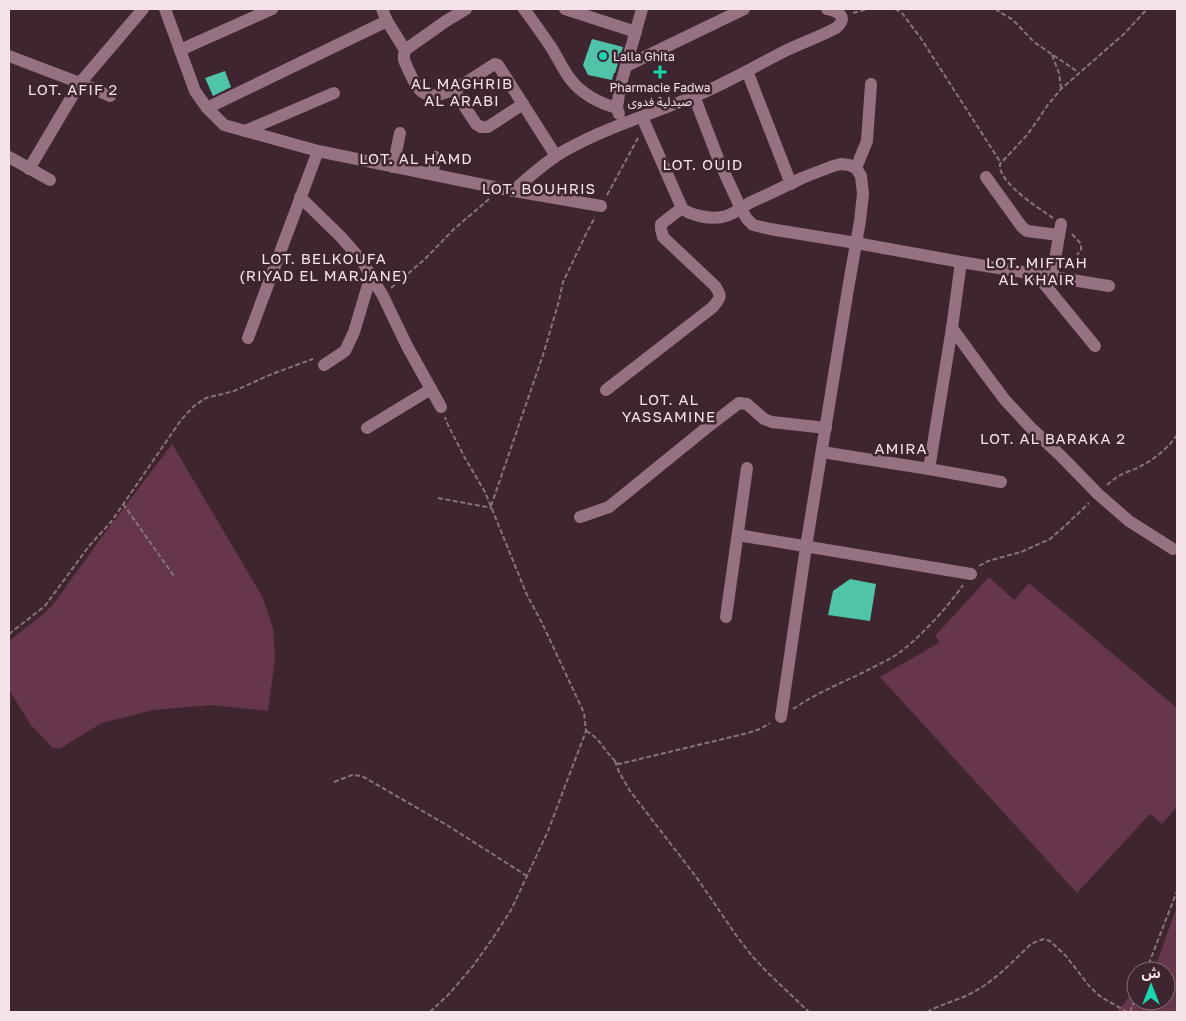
<svg xmlns="http://www.w3.org/2000/svg" width="1186" height="1021" font-family="'Golos Text','Noto Sans Arabic',sans-serif">
<rect width="100%" height="100%" fill="#3e2530"/>
<g fill="#65364c">
<polygon points="172,444 262,596 273,628 275,659 268,711 212,705 153,710 102,723 61,748 53,748 31,725 9,690 9,641 46,612 55,602 101,538"/>
<polygon points="989,577 1014,600 1029,583 1177,708 1177,807 1162,824 1150,814 1077,893 880,677 940,642 935,636"/>
<polygon points="1177,906 1177,1012 1117,1012 1136,989 1136,1001 1166,1001 1166,971 1150,971 1157,962"/>
</g>
<g fill="#50c4a8">
<polygon points="592,39 623,47 615,73 614,73 612,80 588,75 583,65"/>
<polygon points="225,71 231,87 213,96 205,78"/>
<polygon points="850,579 876,584 870,621 828,615 833,591"/>
</g>
<g fill="none" stroke-linecap="round" stroke-linejoin="round">
<g stroke="#89737c" stroke-width="2" stroke-dasharray="5 2.5" stroke-linecap="butt">
<polyline points="895,9 902,13 920,37 1001,163"/>
<polyline points="995,9 1013,20 1034,42 1078,72"/>
<polyline points="853,13 868,9"/>
<polyline points="1052,55 1059,73 1061,88"/>
<polyline points="607,195 638,138"/>
<path d="M1053,218C1039,208 998,183 1000,164L1027,135L1037,121L1047,106L1061,89L1125,33L1147,9"/>
<polyline points="1072,234 1081,244 1081,250 1077,255"/>
<polyline points="391,288 424,260 454,229 489,199"/>
<path d="M1107,485C1113,480 1119,475 1127,472C1131,470 1137,469 1141,466C1155,459 1168,448 1177,435"/>
<polyline points="438,498 492,508"/>
<polyline points="123,504 174,576"/>
<polyline points="491,506 543,355 559,301 563,282 586,234 595,217"/>
<polyline points="979,566 988,561 1021,552 1050,539 1066,525 1089,503"/>
<polyline points="9,634 45,606 89,546 111,522 181,420 194,406 206,398 234,391 272,374 313,359"/>
<path d="M793,709C815,694 839,684 862,673C873,667 885,662 896,655C919,639 947,608 963,585"/>
<path d="M586,731C601,738 606,755 619,764L748,733L760,729L770,723"/>
<polyline points="615,761 619,772 630,791 697,878 738,938 753,957 768,973 809,1012"/>
<polyline points="334,782 352,775 362,776 450,827 527,876"/>
<polyline points="1146,971 1177,891"/>
<polyline points="430,1012 449,994 473,966 493,938 511,910 527,876 548,831 586,731 584,713 579,702 542,623 527,595 485,492 465,458 448,425 445,417"/>
<path d="M927,1012C941,1004 956,1001 970,994C994,982 1012,962 1031,944L1038,941L1044,939L1050,941L1066,956L1090,987L1101,997L1127,1012"/>
<polyline points="1130,1012 1136,997"/>
</g>
<g stroke="#957181" stroke-width="12">
<polyline points="165,9 195,91 207,108 224,125 318,151 503,189 601,206"/>
<polyline points="382,9 387,21 405,50"/>
<path d="M466,9L446,21L405,50L404,55V60C408,69 414,85 421,91C439,107 478,73 495,64L498,65L556,156"/>
<path d="M524,9C533,21 542,34 551,47C558,58 563,70 571,80C583,95 599,103 617,108"/>
<polyline points="565,9 636,32"/>
<polyline points="180,50 272,9"/>
<polyline points="9,56 80,83 110,96"/>
<polyline points="626,66 744,9"/>
<polyline points="747,71 791,184"/>
<polyline points="454,90 476,124 481,127 488,127 523,104"/>
<polyline points="694,96 719,161 741,209 749,203 771,193 802,178 833,166 841,164 849,165 856,168 861,176 863,194 860,221 848,289 806,547 781,717"/>
<polyline points="207,108 387,21"/>
<polyline points="619,114 617,108 620,87 642,9"/>
<path d="M642,117L682,208C690,216 711,219 722,217C729,216 735,212 741,209L747,219L753,225L770,229L856,243L961,262L952,328L929,469L822,452"/>
<polyline points="245,131 334,93"/>
<polyline points="9,157 50,180"/>
<polyline points="393,167 400,133"/>
<polyline points="856,168 867,141 871,84"/>
<polyline points="29,169 80,83 143,9"/>
<polyline points="432,174 436,157"/>
<polyline points="986,177 1022,227 1027,231 1059,235"/>
<path d="M513,191C529,177 545,162 564,151C605,128 650,114 693,97C723,85 752,68 781,53C799,44 819,37 836,28C849,17 838,11 827,9"/>
<polyline points="300,197 341,237 362,261 383,296 407,346 441,407"/>
<polyline points="961,262 1109,286"/>
<polyline points="1036,274 1095,346"/>
<polyline points="1052,277 1061,224"/>
<polyline points="952,328 987,376 1005,400 1031,428 1060,455 1098,494 1129,521 1173,549"/>
<polyline points="248,338 318,151"/>
<polyline points="324,365 345,351 354,332 371,275"/>
<path d="M606,390L713,307C721,297 722,297 715,286L663,237L661,229V224L682,208"/>
<polyline points="367,428 431,389"/>
<polyline points="929,469 1001,482"/>
<polyline points="580,517 609,507 705,429 739,403 747,404 764,419 772,422 826,428"/>
<polyline points="738,535 971,574"/>
<polyline points="726,617 747,468"/>
</g>
</g>
<g fill="#1bd5b1" stroke="#3e2530" stroke-width="2">
<circle cx="603" cy="56" r="5"/>
<path d="M657.5 64.5h5v5h5v5h-5v5h-5v-5h-5v-5h5z"/>
</g>
<g text-anchor="middle" dominant-baseline="central" stroke-width="5" stroke-linejoin="round" paint-order="stroke">
<g font-size="12" fill="#f4e3ea" stroke="#3e2530" text-anchor="start">
<text x="613" y="56">Lalla Ghita</text>
<text x="660" y="87" text-anchor="middle">Pharmacie Fadwa<tspan x="660" dy="14">صيدلية فدوى</tspan></text>
</g>
<g font-size="15" letter-spacing="1" fill="#f4e3ea" stroke="#3e2530">
<text x="462" y="83">AL MAGHRIB<tspan x="462" dy="17">AL ARABI</tspan></text>
<text x="73" y="89">LOT. AFIF 2</text>
<text x="416" y="158">LOT. AL HAMD</text>
<text x="703" y="164">LOT. OUID</text>
<text x="539" y="188">LOT. BOUHRIS</text>
<text x="324" y="258">LOT. BELKOUFA<tspan x="324" dy="17">(RIYAD EL MARJANE)</tspan></text>
<text x="1037" y="262">LOT. MIFTAH<tspan x="1037" dy="17">AL KHAIR</tspan></text>
<text x="669" y="399">LOT. AL<tspan x="669" dy="17">YASSAMINE</tspan></text>
<text x="1053" y="438">LOT. AL BARAKA 2</text>
<text x="901" y="448">AMIRA</text>
</g>
</g>
<rect width="1186" height="1021" fill="none" stroke="#f4e3ea" stroke-width="20"/>
<g transform="translate(1151 986)"><circle r="24" fill="#3e2530" stroke="#87717a"/>
<path d="M0-4L9 19L0 12L-9 19Z" fill="#1bd5b1"/>
<text y="-8" font-size="14" font-weight="bold" text-anchor="middle" fill="#f4e3ea">ش</text>
</g>
</svg>
